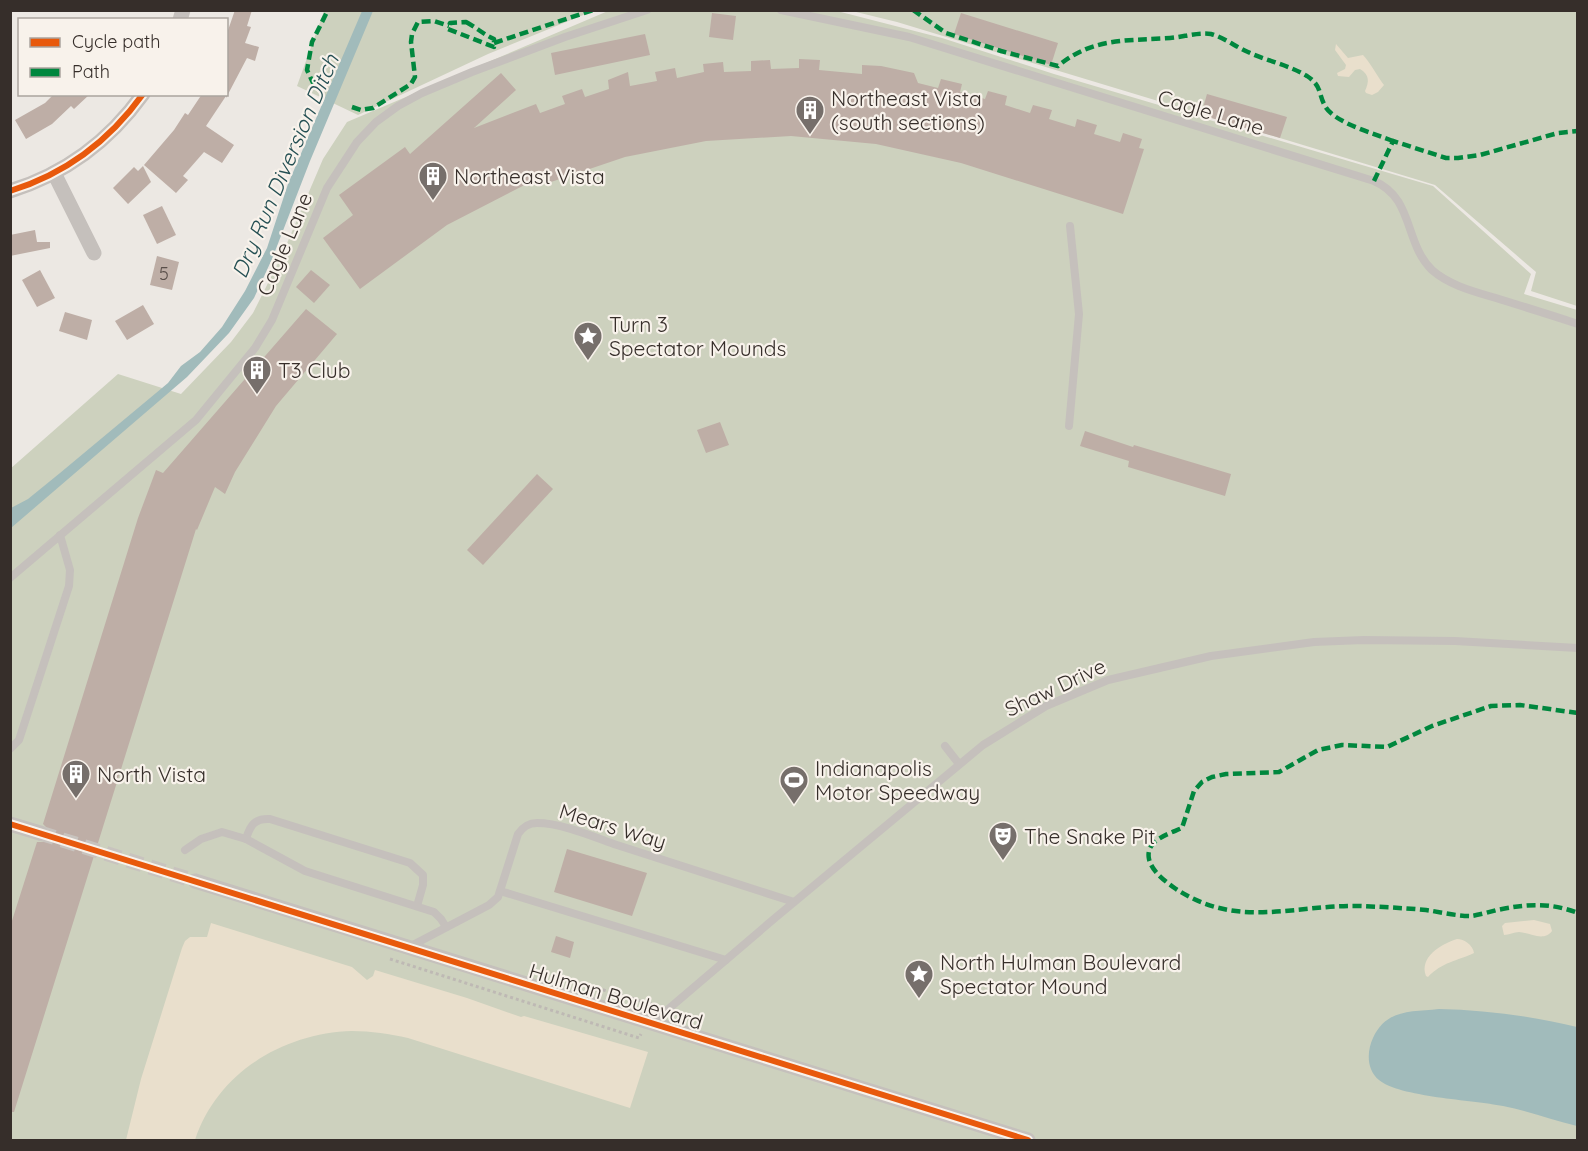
<svg xmlns="http://www.w3.org/2000/svg" width="1588" height="1151" font-family="Quicksand,sans-serif">
<rect width="100%" height="100%" fill="#ece8e3"/>
<g fill="#cdd1be">
<polygon points="324,11 593,11 488,54 358,115 297,86"/>
<polygon points="608,11 837,11 942,38 1054,74 1433,186 1531,274 1524,294 1577,310 1577,1140 11,1140 10,469 118,374 181,394 231,342 253,313 282,255 323,159 347,122"/>
<polygon points="852,11 1577,11 1577,306 1531,291 1536,272 1435,185 897,22"/>
</g>
<g fill="#e9dfcc">
<path d="M1336,44L1348,58L1363,55C1370,62 1377,76 1384,85L1378,92L1372,95L1366,93L1365,91C1369,82 1370,75 1360,69L1355,70L1349,77L1338,76L1337,73L1345,69L1346,65L1335,50Z"/>
<path d="M1534,920L1550,924L1552,931C1544,942 1530,933 1519,932C1514,932 1509,935 1504,935L1502,926L1505,923Z"/>
<path d="M211,923L352,967L367,980L373,976L375,970L467,998L521,1017L524,1016L648,1052L630,1108L408,1038C390,1034 371,1031 352,1031C283,1033 217,1073 195,1140H126L141,1079L182,948L185,941L190,937H207Z"/>
<path d="M1457,939C1464,939 1473,945 1474,953C1457,961 1442,962 1428,977L1426,976C1419,957 1441,944 1457,939Z"/>
</g>
<g fill="#a1bbbb">
<polygon points="362,11 373,11 310,161 272,259 254,298 229,333 187,377 11,528 11,508 28,499 60,473 168,383 181,366 200,352 222,327 245,291 267,248 288,184"/>
<path d="M1439,1009C1485,1010 1532,1016 1577,1027V1126C1552,1120 1528,1111 1503,1106C1473,1100 1399,1097 1379,1080C1366,1069 1367,1051 1373,1038C1386,1009 1411,1012 1439,1009Z"/>
</g>
<g fill="#beaea6">
<polygon points="235,10 252,10 247,26 251,27 245,43 259,47 255,61 247,58 226,98 226,96 206,126 234,145 222,163 204,152 183,176 188,180 176,193 144,165 174,130 185,113 188,115 202,94 226,94 226,36"/>
<polygon points="712,13 736,16 733,40 709,37"/>
<polygon points="961,13 1058,43 1051,65 954,34"/>
<polygon points="645,34 650,55 555,75 551,53"/>
<polygon points="799,59 820,60 819,70 862,74 862,65 881,66 914,73 918,83 938,88 941,79 962,84 960,92 985,99 988,91 1007,96 1005,105 1030,113 1033,105 1052,110 1049,119 1075,127 1077,119 1097,125 1094,134 1120,142 1123,133 1142,139 1139,148 1144,149 1123,214 961,163 876,144 791,136 706,141 625,157 548,183 544,175 447,225 360,289 323,238 353,215 339,195 405,147 410,154 501,73 516,90 474,128 536,104 540,113 565,104 562,96 582,89 585,97 609,89 608,80 628,72 630,86 657,81 655,72 675,68 677,78 704,72 703,64 723,62 724,72 751,71 751,61 770,60 771,69 799,68"/>
<polygon points="54,94 90,94 74,109 71,106 52,124 26,139 15,120 45,103"/>
<polygon points="1207,94 1287,117 1280,138 1201,115"/>
<polygon points="143,166 151,182 128,204 113,188 134,167 138,171"/>
<polygon points="162,206 176,235 157,244 143,215"/>
<polygon points="35,230 37,242 50,242 50,248 10,256 10,235"/>
<polygon points="157,256 179,262 172,290 150,285"/>
<polygon points="40,270 55,298 37,307 22,280"/>
<polygon points="311,270 330,285 314,303 296,287"/>
<polygon points="143,305 154,324 127,340 115,321"/>
<polygon points="306,309 337,334 276,406 235,472 225,494 215,487 197,530 196,529 14,1112 10,1112 10,927 37,842 43,842 49,836 49,830 43,824 138,518 156,470 163,473"/>
<polygon points="65,312 92,320 87,340 59,331"/>
<polygon points="720,422 729,445 706,453 697,430"/>
<polygon points="1085,431 1133,447 1134,445 1231,474 1225,496 1128,467 1129,461 1080,446"/>
<polygon points="537,474 553,489 483,565 467,550"/>
<polygon points="567,849 647,873 632,916 554,892"/>
<polygon points="556,936 574,942 570,958 551,952"/>
</g>
<g fill="none" stroke-linecap="round" stroke-linejoin="round">
<polyline stroke="#c8c3be" stroke-width="15" stroke-dasharray="15 8" stroke-linecap="butt" points="40,833 195,881"/>
<g stroke="#beb9b4" stroke-width="3" stroke-dasharray="3 3" stroke-linecap="butt">
<polyline points="390,959 639,1038 641,1034"/>
<polyline points="597,988 654,1005"/>
</g>
<g stroke="#c5c0bc" stroke-width="8">
<path d="M781,10L909,37L1374,181C1414,198 1404,243 1432,270C1450,286 1476,292 1499,299C1525,307 1551,315 1578,324"/>
<polyline points="1069,426 1079,314 1070,226"/>
<polyline points="10,578 196,420 255,348 272,320 327,188 357,142 376,122 398,106 422,93 472,72 565,37 647,10"/>
<polyline points="945,746 959,764"/>
<polyline points="10,749 19,740 69,586 70,570 60,535"/>
<path d="M246,839C250,825 255,818 270,819L410,863L423,875V885L417,906"/>
<polyline points="185,850 201,839 222,832 246,839 305,871 434,912 441,919 446,927"/>
<polyline points="500,891 726,960"/>
<path d="M409,947L489,905L498,897L518,834C523,827 528,823 537,823C562,823 594,837 617,845C676,864 735,883 794,902"/>
<polyline points="652,1023 775,918 983,745 1046,706 1108,680 1211,656 1314,642 1364,640 1455,641 1578,648"/>
</g>
<g stroke="#c5c0bc" stroke-width="15">
<polyline points="180,20 183,10"/>
<polyline points="54,173 94,253"/>
<path d="M10,191C65,174 110,140 143,94"/>
<polyline points="10,824 40,833"/>
<polyline points="195,881 1028,1140"/>
</g>
<g stroke="#00873e" stroke-width="4.5" stroke-dasharray="9 4.5" stroke-linecap="butt">
<path d="M913,10L946,33L1001,51L1058,66C1093,37 1128,41 1170,38C1184,37 1197,32 1211,34C1223,37 1236,47 1248,52C1267,61 1289,65 1307,76C1322,86 1318,93 1325,106C1334,123 1376,134 1393,141"/>
<path d="M466,22C477,28 483,34 494,39V47L448,29L450,23Z"/>
<polyline points="494,43 593,10"/>
<polyline points="314,85 307,70 312,42 328,10"/>
<polyline points="352,107 361,110 373,108 411,84 415,77 411,42 412,34 418,22 434,21 449,26"/>
<polyline points="1374,181 1393,141 1446,158 1458,158 1480,155 1558,133 1578,131"/>
<path d="M1578,713L1520,705L1491,706L1432,726L1387,747L1342,745L1318,750L1279,772L1226,774L1212,777L1202,782L1194,791L1182,828C1169,834 1145,840 1149,859C1152,872 1166,882 1176,889C1239,930 1294,904 1362,906C1383,907 1404,908 1426,910C1440,912 1456,916 1471,916C1479,915 1489,912 1497,910C1527,904 1549,902 1578,913"/>
</g>
<g stroke="#f8f2eb" stroke-width="10">
<g id="cycleway">
<path d="M10,191C65,174 110,140 143,94"/>
<polyline points="10,824 1028,1140"/>
</g>
</g>
<use href="#cycleway" stroke="#e8590c" stroke-width="6"/>
</g>
<defs>
<g id="building-pin" transform="scale(1.5)"><path d="M0 17L-7.5 6A9.5 9.5 0 1 1 7.5 6Z" fill="#766f6b" stroke="#f8f2eb"/><path d="M-4-6H4V6H1V3H-1V6H-4ZM-2.5-4.3h1.7v1.8h-1.7ZM.8-4.3h1.7v1.8H.8ZM-2.5-1h1.7V.8h-1.7ZM.8-1h1.7V.8H.8Z" fill="#fff"/></g>
<g id="sight-pin" transform="scale(1.5)"><path d="M0 17L-7.5 6A9.5 9.5 0 1 1 7.5 6Z" fill="#766f6b" stroke="#f8f2eb"/><path d="M0-6L1.8-2.2L6-1.7L2.9 1.2L3.7 5.4L0 3.3L-3.7 5.4L-2.9 1.2L-6-1.7L-1.8-2.2Z" fill="#fff"/></g>
<g id="stadium-pin" transform="scale(1.5)"><path d="M0 17L-7.5 6A9.5 9.5 0 1 1 7.5 6Z" fill="#766f6b" stroke="#f8f2eb"/><path d="M0-5a6.5 5 0 1 0 0 10a6.5 5 0 1 0 0-10ZM-3.5-1.8h7v3.6h-7Z" fill="#fff"/></g>
<g id="theatre-pin" transform="scale(1.5)"><path d="M0 17L-7.5 6A9.5 9.5 0 1 1 7.5 6Z" fill="#766f6b" stroke="#f8f2eb"/><path d="M-5-5.5Q0-4 5-5.5V0Q5 5 0 6Q-5 5-5 0ZM-3.3-2.5H-1v1.5H-3.3ZM1-2.5H3.3v1.5H1ZM-2.8 1Q0 5.5 2.8 1Z" fill="#fff"/></g>
</defs>
<g fill-rule="evenodd">
<use href="#building-pin" x="810" y="110"/>
<use href="#building-pin" x="433" y="176"/>
<use href="#sight-pin" x="588" y="336"/>
<use href="#building-pin" x="257" y="370"/>
<use href="#building-pin" x="76" y="774"/>
<use href="#stadium-pin" x="794" y="780"/>
<use href="#theatre-pin" x="1003" y="836"/>
<use href="#sight-pin" x="919" y="974"/>
</g>
<g text-anchor="middle" dominant-baseline="central" stroke-width="4.5" stroke-linejoin="round" paint-order="stroke">
<g font-size="18" fill="#584e49">
<text x="164" y="273">5</text>
</g>
<g font-size="21" fill="#362e2a" stroke="#f8f2eb" text-anchor="start">
<text x="831" y="98">Northeast Vista<tspan x="831" dy="24">(south sections)</tspan></text>
<text x="454" y="176">Northeast Vista</text>
<text x="609" y="324">Turn 3<tspan x="609" dy="24">Spectator Mounds</tspan></text>
<text x="278" y="370">T3 Club</text>
<text x="815" y="768">Indianapolis<tspan x="815" dy="24">Motor Speedway</tspan></text>
<text x="97" y="774">North Vista</text>
<text x="1024" y="836">The Snake Pit</text>
<text x="940" y="962">North Hulman Boulevard<tspan x="940" dy="24">Spectator Mound</tspan></text>
</g>
<g font-size="21" fill="#362e2a" stroke="#f8f2eb">
<text transform="translate(1211 112) rotate(17)">Cagle Lane</text>
<text transform="translate(284 244) rotate(-67)">Cagle Lane</text>
<text transform="translate(1055 687) rotate(-25)">Shaw Drive</text>
<text transform="translate(613 826) rotate(17)">Mears Way</text>
<text transform="translate(616 996) rotate(17)">Hulman Boulevard</text>
</g>
<g font-size="22" font-style="italic" fill="#244f53" stroke="#f8f2eb">
<text transform="translate(285 166) rotate(-67)">Dry Run Diversion Ditch</text>
</g>
</g>
<rect width="1588" height="1151" fill="none" stroke="#362e2a" stroke-width="24"/>
<rect x="18" y="18" width="210" height="78" fill="#f8f2eb" stroke="#aaa49e" stroke-width="1.5"/>
<rect x="30" y="38" width="30" height="9" fill="#e8590c" stroke="#aaa49e" stroke-width="1.5"/>
<text x="72" y="48" font-size="18" fill="#362e2a">Cycle path</text>
<rect x="30" y="68" width="30" height="9" fill="#00873e" stroke="#aaa49e" stroke-width="1.5"/>
<text x="72" y="78" font-size="18" fill="#362e2a">Path</text>
</svg>
